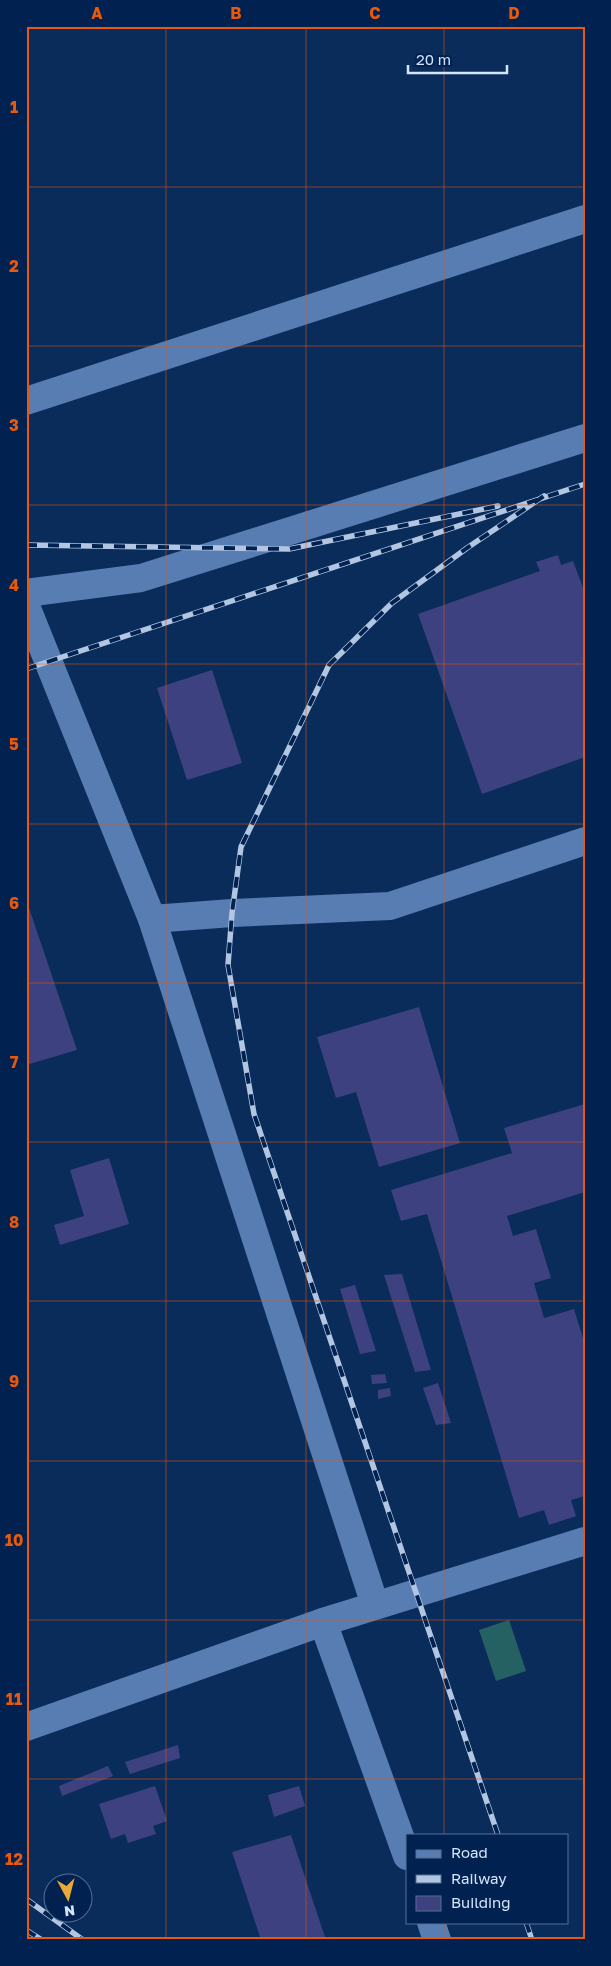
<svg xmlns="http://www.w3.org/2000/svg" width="611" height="1966" font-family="'Golos Text',sans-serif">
<rect width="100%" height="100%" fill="#0a2c5b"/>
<polygon fill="#256162" points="509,1620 526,1671 496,1681 479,1630"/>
<g fill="#3d417f">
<polygon points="558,555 561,565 573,561 585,593 585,757 482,794 418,614 540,571 536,562"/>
<polygon points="212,670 242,763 187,780 157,688"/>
<polygon points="26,899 77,1050 26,1065"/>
<polygon points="419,1007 460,1143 379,1167 356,1092 336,1098 317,1037"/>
<polygon points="585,1104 585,1192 507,1216 513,1236 536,1229 551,1278 534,1283 544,1318 574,1309 585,1345 585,1496 571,1500 576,1516 549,1525 544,1510 519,1518 427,1214 401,1221 391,1190 512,1153 504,1128"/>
<polygon points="109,1158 129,1224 60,1245 54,1225 84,1216 70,1170"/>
<polygon points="402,1274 431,1370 415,1372 384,1275"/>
<polygon points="355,1285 376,1351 360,1354 340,1289"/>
<polygon points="385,1374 387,1383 372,1384 371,1375"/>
<polygon points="438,1383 451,1423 436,1425 423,1388"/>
<polygon points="390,1388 391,1396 378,1399 378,1390"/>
<polygon points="178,1745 180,1758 130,1774 125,1762"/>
<polygon points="108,1766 113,1776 62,1796 59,1786"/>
<polygon points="155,1786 167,1821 153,1826 156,1834 128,1843 125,1834 111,1839 99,1804"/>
<polygon points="299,1786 305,1806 274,1817 268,1795"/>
<polygon points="291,1835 326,1940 261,1940 232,1852"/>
</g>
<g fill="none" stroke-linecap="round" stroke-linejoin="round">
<g stroke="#587db3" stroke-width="28">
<polyline points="26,401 585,219"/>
<polyline points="26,593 141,578 585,438"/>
<polyline points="26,606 152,919 375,1605"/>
<polyline points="152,919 232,913 390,906 585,841"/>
<polyline points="323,1622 407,1856"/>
<polyline points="26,1727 323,1622 585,1541"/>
<polyline points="431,1922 437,1940"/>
</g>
<g stroke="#b2c6e2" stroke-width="5.5">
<g id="rail">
<polyline points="26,545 289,549 498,506"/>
<polyline points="26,669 585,484"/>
<polyline points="498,1835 254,1114 228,965 232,913 241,847 329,665 392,603 467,548 544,496"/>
<polyline points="26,1899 83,1940"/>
<polyline points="526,1922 532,1940"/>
<polyline points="26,1930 42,1940"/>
</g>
</g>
<use href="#rail" stroke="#012250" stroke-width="4" stroke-dasharray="11" stroke-linecap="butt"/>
</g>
<path fill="none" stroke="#e8590c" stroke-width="1" stroke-opacity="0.55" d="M166,26V1940M306,26V1940M444,26V1835M26,187H585M26,346H585M26,505H585M26,664H585M26,824H585M26,983H585M26,1142H585M26,1301H585M26,1461H585M26,1620H585M26,1779H585M444,1922V1940"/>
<rect width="611" height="1966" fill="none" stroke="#012250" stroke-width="55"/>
<rect x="406" y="1834" width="162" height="90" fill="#012250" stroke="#557095"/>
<rect x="416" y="1850" width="25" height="8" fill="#587db3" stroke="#557095"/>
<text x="451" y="1858" font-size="15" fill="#d4e5fd">Road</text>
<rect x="416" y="1875" width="25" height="8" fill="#b2c6e2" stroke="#557095"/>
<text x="451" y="1884" font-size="15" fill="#d4e5fd">Railway</text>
<rect x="416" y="1896" width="25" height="15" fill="#3d417f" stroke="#557095"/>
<text x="451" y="1908" font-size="15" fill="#d4e5fd">Building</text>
<g transform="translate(68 1898) rotate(173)"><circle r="24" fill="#012250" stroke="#557095"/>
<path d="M0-4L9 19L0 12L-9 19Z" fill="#eaaa39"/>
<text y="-8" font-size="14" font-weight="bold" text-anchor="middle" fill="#d4e5fd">N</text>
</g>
<path d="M408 65v8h99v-8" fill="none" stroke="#d4e5fd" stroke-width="2.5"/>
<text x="416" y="65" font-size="15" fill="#d4e5fd" stroke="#012250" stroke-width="4" paint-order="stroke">20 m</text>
<rect x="28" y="28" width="556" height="1910" fill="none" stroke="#e8590c" stroke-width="2"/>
<g font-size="16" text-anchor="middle" font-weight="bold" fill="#e8590c">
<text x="97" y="19">A</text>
<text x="236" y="19">B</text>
<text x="375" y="19">C</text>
<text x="514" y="19">D</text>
<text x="14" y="113">1</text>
<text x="14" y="272">2</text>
<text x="14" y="431">3</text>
<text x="14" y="591">4</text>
<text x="14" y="750">5</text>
<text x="14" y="909">6</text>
<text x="14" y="1068">7</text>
<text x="14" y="1228">8</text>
<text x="14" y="1387">9</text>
<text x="14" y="1546">10</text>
<text x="14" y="1705">11</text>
<text x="14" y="1865">12</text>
</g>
</svg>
